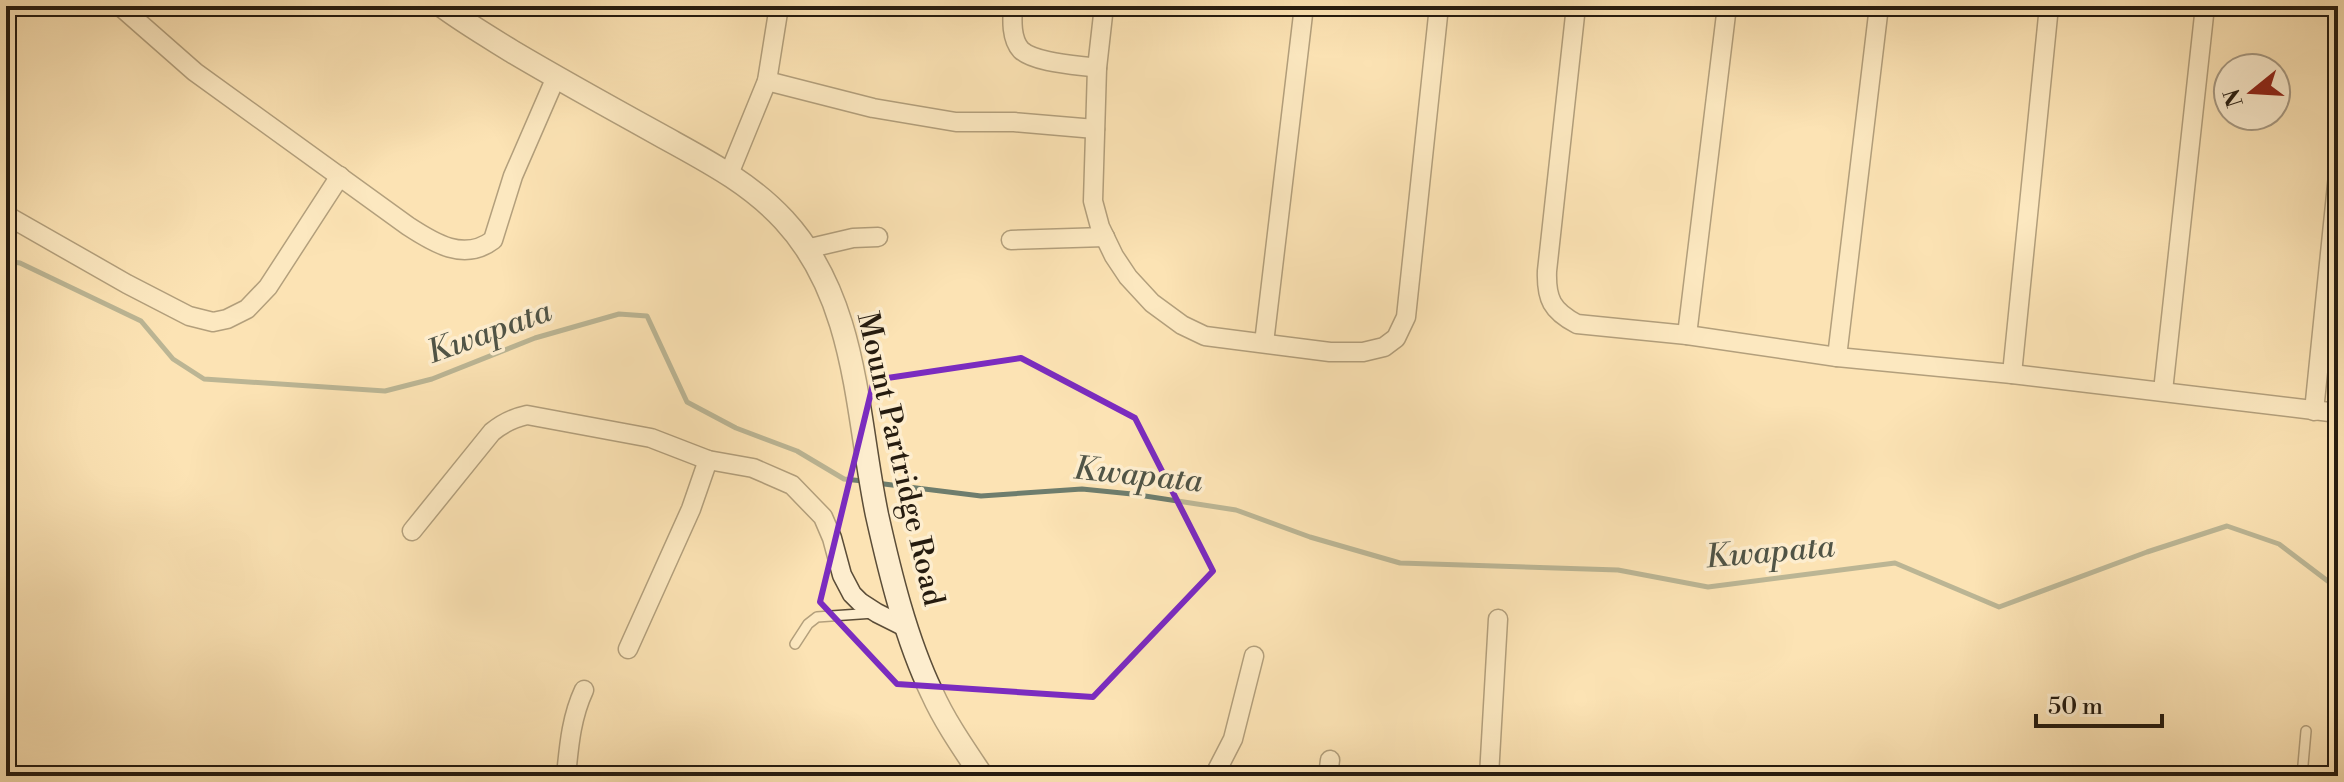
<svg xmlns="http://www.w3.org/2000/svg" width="2344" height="782" font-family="'Libre Bodoni',serif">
<rect width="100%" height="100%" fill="#fce3b4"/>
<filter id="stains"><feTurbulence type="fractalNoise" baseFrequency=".0025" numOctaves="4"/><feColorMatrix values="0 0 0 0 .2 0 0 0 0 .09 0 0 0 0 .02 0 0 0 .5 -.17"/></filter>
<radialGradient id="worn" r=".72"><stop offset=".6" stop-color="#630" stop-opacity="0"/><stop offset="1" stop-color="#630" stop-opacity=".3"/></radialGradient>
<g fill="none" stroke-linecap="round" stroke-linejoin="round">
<g stroke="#6e7d6d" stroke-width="5">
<polyline points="6,261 20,263 141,321 173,359 204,379 385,391 432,379 535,338 619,314 647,316 687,402 736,428 797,451 844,479 863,481"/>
<polyline points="876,483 981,496 1082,489 1132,494 1236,510 1310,537 1400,563 1618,570 1708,587 1895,563 1999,607 2147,552 2227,526 2279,544 2329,582 2338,586"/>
</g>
<g stroke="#5b4d38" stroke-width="12">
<g id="service">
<polyline points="795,644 808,624 817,617 874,613"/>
<polyline points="2302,776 2306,731"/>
</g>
</g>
<g stroke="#5b4d38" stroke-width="21">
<g id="minor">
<path d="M120,6L195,72L408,226C434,243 464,262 493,240L513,176L556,77"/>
<path d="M1013,6C1012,20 1011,39 1021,50C1035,63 1078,65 1097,68"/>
<polyline points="1104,6 1097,68 1093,201 1100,227 1114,256 1128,277 1152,303 1182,325 1205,336 1330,352 1363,352 1384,347 1396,338 1406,317 1439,6"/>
<path d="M1576,6L1547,271C1546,299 1552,311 1577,324L1687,335L1837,357L2012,374L2338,413"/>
<polyline points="2337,6 2338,8"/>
<polyline points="767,81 873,108 956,122 1014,122 1095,129"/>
<polyline points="729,174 767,81 779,6"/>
<polyline points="6,215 127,284 189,316 213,322 227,319 247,309 268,287 340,176"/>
<polyline points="1011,240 1105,237"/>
<polyline points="806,249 853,238 878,237"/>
<polyline points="1687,335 1727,6"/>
<polyline points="1264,343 1304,6"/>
<polyline points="1837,357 1879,6"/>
<polyline points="2012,374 2049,6"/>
<polyline points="2163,391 2205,6"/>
<polyline points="2314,411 2338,175"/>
<path d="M412,531L492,432C503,423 513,418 527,415L651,438L708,460L753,468L792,485L823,517L832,538L842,575L852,594L860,602L877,613L907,628"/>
<polyline points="628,649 691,509 708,460"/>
<path d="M566,776C569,746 571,718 584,690"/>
<polyline points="1214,776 1233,739 1254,656"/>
<polyline points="1328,776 1330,760"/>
<polyline points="1489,776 1498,619"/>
</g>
</g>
<g stroke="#5b4d38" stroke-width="25">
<path id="tertiary" d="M442,6C465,23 489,37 513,52C562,81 611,108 660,135C705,160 749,182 784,220C858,300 856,414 877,515C890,573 906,639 932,693C945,722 964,749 982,776"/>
</g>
<use href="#service" stroke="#fdedce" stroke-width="9"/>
<use href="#minor" stroke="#fdedce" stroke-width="18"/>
<use href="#tertiary" stroke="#fdedce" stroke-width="22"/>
</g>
<path d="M0 0H2344V782H0ZM1021,358L1135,418L1213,571L1093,697L897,684L820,602L874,380Z" fill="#fce3b4" fill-opacity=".55" fill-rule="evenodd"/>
<path fill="none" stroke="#7b2cbf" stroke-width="6" stroke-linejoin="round" d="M1021,358L1135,418L1213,571L1093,697L897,684L820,602L874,380Z"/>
<g text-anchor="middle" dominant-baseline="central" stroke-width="7" stroke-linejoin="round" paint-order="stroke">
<g font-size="30" fill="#251b0f" stroke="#fdedce">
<text transform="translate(900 459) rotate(77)">Mount Partridge Road</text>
</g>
<g font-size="32" font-style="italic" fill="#505446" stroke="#fdedce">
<text transform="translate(489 332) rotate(-20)">Kwapata</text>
<text transform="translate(1138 475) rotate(6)">Kwapata</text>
<text transform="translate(1770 552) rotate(-5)">Kwapata</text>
</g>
</g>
<rect width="2344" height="782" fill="none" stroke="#fce3b4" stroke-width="32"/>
<rect x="8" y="8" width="2328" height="766" fill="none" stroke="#251b0f" stroke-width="4"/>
<rect x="16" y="16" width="2312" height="750" fill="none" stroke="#251b0f" stroke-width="2"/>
<g transform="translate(2252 92) rotate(252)"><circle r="38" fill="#fdedce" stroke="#a79982" stroke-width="2"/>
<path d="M0-6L14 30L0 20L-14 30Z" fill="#8f2418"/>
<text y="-12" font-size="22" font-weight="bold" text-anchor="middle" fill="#251b0f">N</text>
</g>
<path d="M2036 714v12h126v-12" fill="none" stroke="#251b0f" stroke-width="4"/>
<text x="2048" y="714" font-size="24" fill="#251b0f" stroke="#fdedce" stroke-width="6" paint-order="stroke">50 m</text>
<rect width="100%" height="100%" filter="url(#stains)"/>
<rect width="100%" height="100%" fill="url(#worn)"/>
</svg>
